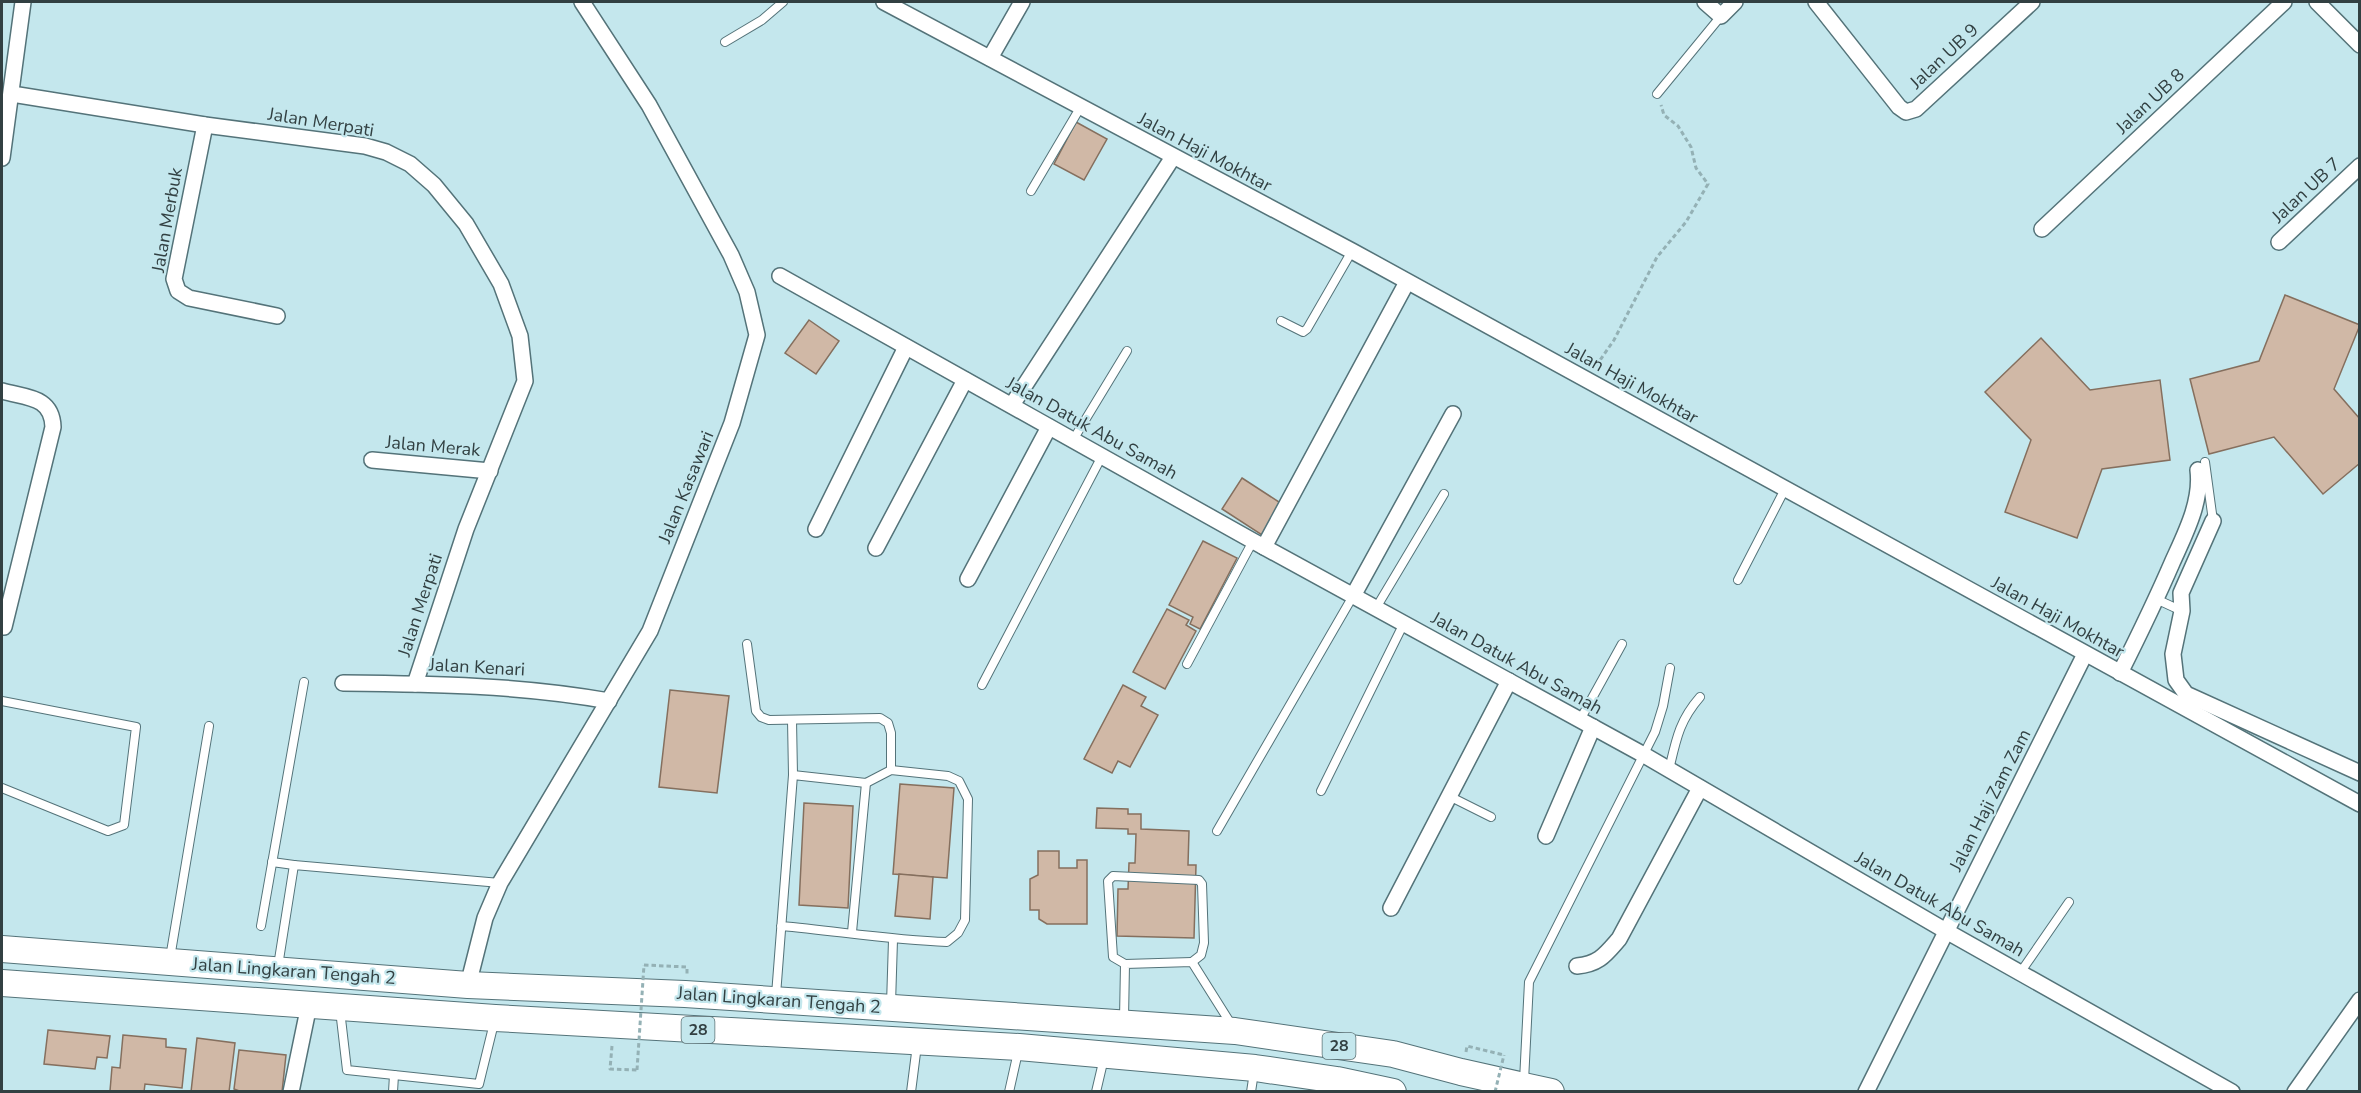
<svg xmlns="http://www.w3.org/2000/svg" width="2361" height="1093" font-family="'Nunito Sans',sans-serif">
<rect width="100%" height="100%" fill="#c4e7ed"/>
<g fill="#d0b8a6" stroke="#856f5e" stroke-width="1.5">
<polygon points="1076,122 1107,139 1084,180 1054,164"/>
<polygon points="2285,295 2360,325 2334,389 2360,419 2360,463 2323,494 2274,437 2209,454 2190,379 2259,361"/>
<polygon points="809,320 839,341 816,374 785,353"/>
<polygon points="2041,338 2090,390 2160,380 2170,460 2102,469 2077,538 2005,512 2031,440 1985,392"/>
<polygon points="1242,478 1282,504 1262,535 1222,509"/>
<polygon points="1203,541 1237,558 1200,629 1190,624 1193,617 1169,605"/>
<polygon points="1167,609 1189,620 1186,625 1196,631 1165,689 1133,672"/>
<polygon points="1123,685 1146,697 1141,706 1158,715 1130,767 1118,761 1112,773 1084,759"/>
<polygon points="670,690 729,696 717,793 659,787"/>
<polygon points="900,784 954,788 947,878 893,874"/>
<polygon points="804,803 853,806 848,908 799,905"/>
<polygon points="1097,808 1128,809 1128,814 1141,814 1141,829 1189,831 1188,865 1196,865 1194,938 1117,936 1118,889 1128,889 1129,863 1135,863 1136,834 1128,834 1128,829 1096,828"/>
<polygon points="1038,851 1059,851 1059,868 1077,868 1077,860 1087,860 1087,924 1047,924 1039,919 1039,910 1030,910 1030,879 1038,875"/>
<polygon points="899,874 933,877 930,919 895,916"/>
<polygon points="48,1030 110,1036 107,1058 97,1057 95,1069 44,1064"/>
<polygon points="123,1035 166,1039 166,1047 186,1049 182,1088 145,1084 144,1092 110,1091 112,1067 120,1068"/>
<polygon points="197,1038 235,1043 229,1092 191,1092"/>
<polygon points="239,1050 286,1055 282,1092 242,1092 234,1089"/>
</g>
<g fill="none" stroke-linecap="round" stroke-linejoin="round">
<g stroke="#547379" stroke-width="10">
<g id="service">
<polyline points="725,42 762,20 783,2"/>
<polyline points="1657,94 1721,16"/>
<polyline points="1031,191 1080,108"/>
<polyline points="1281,321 1303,332 1307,329 1352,251"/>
<polyline points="1073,440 1127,351"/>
<polyline points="2205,462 2213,521"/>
<polyline points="1738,580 1785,489"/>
<polyline points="2156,599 2182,611"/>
<polyline points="1376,608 1444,494"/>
<polyline points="747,644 756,711 761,717 769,720 880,718 888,723 891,733 891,770"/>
<polyline points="1187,664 1253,541"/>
<polyline points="982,685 1102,456"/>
<polyline points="2,701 136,727 124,825 108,831 2,788"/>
<polyline points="792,720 793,775"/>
<polyline points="1580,720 1622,644"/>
<path d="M1669,770C1676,740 1679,721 1700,697"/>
<polyline points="1321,791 1404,623"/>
<polyline points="1449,796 1491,817"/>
<polyline points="1217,831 1353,596"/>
<polyline points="272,862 294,865"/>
<polyline points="261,926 304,682"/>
<polyline points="852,932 866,783"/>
<polyline points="170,958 209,726"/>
<polyline points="1125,964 1113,957 1108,881 1113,876 1199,880 1202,884 1204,943 1201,955 1192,962"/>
<polyline points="278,966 294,865 500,883"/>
<polyline points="2020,973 2069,902"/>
<path d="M776,995L793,775L866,783L891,770L948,776L959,781L968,799L965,920L958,933L947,942C891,940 837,931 781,926"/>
<polyline points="891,1004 893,940"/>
<polyline points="340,1010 347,1070 479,1084 494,1023"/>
<polyline points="1124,1019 1125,964 1192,962 1231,1024"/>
<polyline points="1524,1081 1529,982 1655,732 1663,706 1670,668"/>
<polyline points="393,1092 394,1075"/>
<polyline points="911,1092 917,1045"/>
<polyline points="1009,1092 1018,1052"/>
<polyline points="1096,1092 1104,1058"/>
<polyline points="1251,1092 1254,1072"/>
</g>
</g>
<g stroke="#547379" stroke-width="18">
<g id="minor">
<polyline points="884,2 1352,251 2360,804"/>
<polyline points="1705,2 1721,16 1735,2"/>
<polyline points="1816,2 1899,107 1906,112 1916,109 2032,2"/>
<polyline points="2317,2 2360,45"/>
<polyline points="990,58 1022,2"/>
<polyline points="12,94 205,125 365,146 386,152 410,164 434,185 466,224 501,284 520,336 525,381 466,529 415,684"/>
<polyline points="205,125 174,279 178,291 189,298 277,316"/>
<polyline points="2,158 23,2"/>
<polyline points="2042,229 2284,2"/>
<polyline points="2279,242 2360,166"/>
<polyline points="780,276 1253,541 1644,755 1946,931 2232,1092"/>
<path d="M2,391C26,398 52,396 53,427L4,627"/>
<polyline points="1012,405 1173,157"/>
<polyline points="372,460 490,471"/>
<polyline points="2213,521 2181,593 2182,611 2173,654 2176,680 2186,694 2360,773"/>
<polyline points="816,529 906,347"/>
<polyline points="1264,547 1407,282"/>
<polyline points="876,548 965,380"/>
<polyline points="968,579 1049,427"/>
<polyline points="1353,596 1453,414"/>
<path d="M2120,673C2138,637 2156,600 2172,563C2185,534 2202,502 2198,470"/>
<path d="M343,683C432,684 521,685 609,701"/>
<polyline points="1546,836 1593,727"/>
<polyline points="1391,908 1509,681"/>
<path d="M1577,966C1599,964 1605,955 1619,939L1700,788"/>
<polyline points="468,985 485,918 500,883 650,631 732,423 757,335 747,292 731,255 649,105 582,2"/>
<polyline points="291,1092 309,1005"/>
<polyline points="1866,1092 2085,654"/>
<polyline points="2295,1092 2360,1000"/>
</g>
</g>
<g stroke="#547379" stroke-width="28">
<g id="trunk">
<polyline points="2,949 468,985 685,994 1235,1031 1393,1054 1461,1072 1551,1092"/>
<polyline points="2,983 495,1018 1019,1047 1255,1068 1337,1080 1393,1092"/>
</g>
</g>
<g stroke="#94b1b5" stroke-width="3" stroke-dasharray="4.5 3" stroke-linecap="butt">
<polyline points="1596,366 1614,340 1657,257 1686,222 1708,184 1696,168 1691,147 1678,126 1664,115 1661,105"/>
<polyline points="644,965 687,967 687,974"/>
<polyline points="612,1046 610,1069 637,1070"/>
<polyline points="1466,1052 1467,1046 1504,1055"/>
</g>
<use href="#service" stroke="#fff" stroke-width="8"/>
<use href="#minor" stroke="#fff" stroke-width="15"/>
<use href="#trunk" stroke="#fff" stroke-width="26"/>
<g stroke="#94b1b5" stroke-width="3" stroke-dasharray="4.5 3" stroke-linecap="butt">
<polyline points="637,1070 644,965"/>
<polyline points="1495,1092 1504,1055"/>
</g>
</g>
<g text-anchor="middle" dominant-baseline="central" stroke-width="4.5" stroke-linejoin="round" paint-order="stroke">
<g fill="#c4e7ed" stroke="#5e7275" stroke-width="1.5">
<rect x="681.5" y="1017" width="33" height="26" rx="4.5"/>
<rect x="1322.5" y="1033" width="33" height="26" rx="4.5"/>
</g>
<g font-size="16" font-weight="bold" fill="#324042">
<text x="698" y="1030">28</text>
<text x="1339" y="1046">28</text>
</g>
<g font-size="18" fill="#324042" stroke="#c4e7ed">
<text transform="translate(1944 56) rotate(-43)">Jalan UB 9</text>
<text transform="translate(2150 101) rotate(-43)">Jalan UB 8</text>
<text transform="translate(321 122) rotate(9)">Jalan Merpati</text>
<text transform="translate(1205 152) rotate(28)">Jalan Haji Mokhtar</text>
<text transform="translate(2306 190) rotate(-43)">Jalan UB 7</text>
<text transform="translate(167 220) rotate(-80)">Jalan Merbuk</text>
<text transform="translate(1632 383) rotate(29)">Jalan Haji Mokhtar</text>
<text transform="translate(1092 428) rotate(29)">Jalan Datuk Abu Samah</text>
<text transform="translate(433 446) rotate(5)">Jalan Merak</text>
<text transform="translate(686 487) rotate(-68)">Jalan Kasawari</text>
<text transform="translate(420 605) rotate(-72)">Jalan Merpati</text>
<text transform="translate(2058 617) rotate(29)">Jalan Haji Mokhtar</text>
<text transform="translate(1517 663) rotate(29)">Jalan Datuk Abu Samah</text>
<text transform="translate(477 667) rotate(3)">Jalan Kenari</text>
<text transform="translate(1990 800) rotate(-63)">Jalan Haji Zam Zam</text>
<text transform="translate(1940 904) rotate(30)">Jalan Datuk Abu Samah</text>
<text transform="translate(294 971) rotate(4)">Jalan Lingkaran Tengah 2</text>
<text transform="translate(779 1000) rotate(4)">Jalan Lingkaran Tengah 2</text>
</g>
</g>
<rect width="2361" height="1093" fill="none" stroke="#324042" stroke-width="6"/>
</svg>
